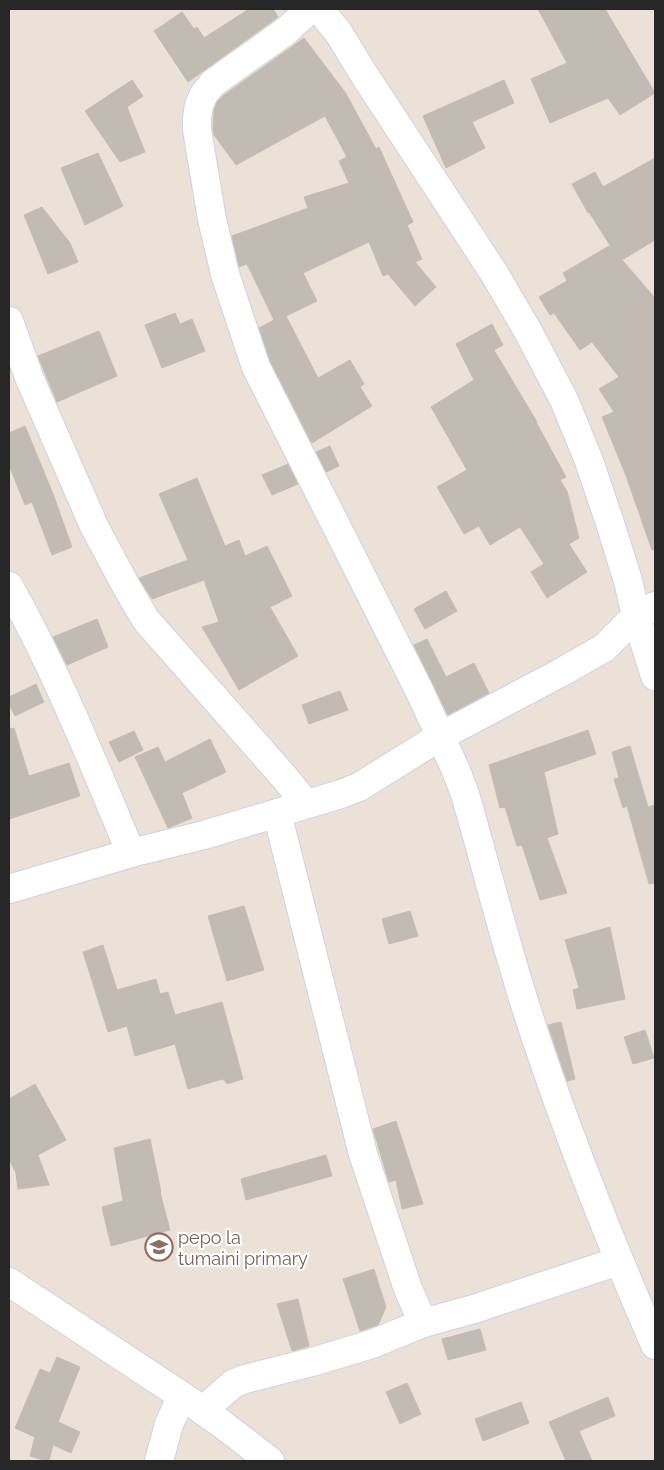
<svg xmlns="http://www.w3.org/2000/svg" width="664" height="1470" font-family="Raleway,sans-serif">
<rect width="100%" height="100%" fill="#ebe1d7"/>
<g fill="#c2bbb4" stroke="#c6bdb1">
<polygon points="249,9 273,9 278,17 188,82 154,31 182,12 194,29 197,27 204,38"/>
<polygon points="538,9 605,9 655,93 620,115 608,98 550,123 531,79 567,63"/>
<polygon points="304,38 345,92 376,149 379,147 413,222 407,225 422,259 415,262 436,287 415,306 388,274 383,276 369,242 303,273 317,301 286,316 318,378 350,360 364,384 360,387 372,406 312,443 270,361 259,328 274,320 247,264 239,267 232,236 308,208 304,197 349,183 339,161 347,157 325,116 236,165 214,135 213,129 214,110 217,102 224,95"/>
<polygon points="132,80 143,96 127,107 145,152 120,162 85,111"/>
<polygon points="504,80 514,103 472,122 485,148 446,168 423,116"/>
<polygon points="98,153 123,206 85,225 61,168"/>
<polygon points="655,158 655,240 622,260 655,298 655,549 652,550 625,473 602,417 614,412 599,389 619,377 592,342 580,350 554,313 550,315 539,297 567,281 563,273 609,246 613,250 589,212 588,213 572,184 595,172 603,187"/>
<polygon points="42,207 70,243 78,262 48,274 24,215"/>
<polygon points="175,313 180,324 192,319 205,351 162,368 145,325"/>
<polygon points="492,324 503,345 494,350 537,422 536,422 566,477 560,480 567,491 579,538 569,544 587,572 547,598 531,572 544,564 520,527 490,545 479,526 464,534 437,487 467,470 431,407 474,380 456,344"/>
<polygon points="99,331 117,376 57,402 38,356"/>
<polygon points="25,426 53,494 72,547 52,555 32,502 25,505 9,465 9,433"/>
<polygon points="330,446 339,466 326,472 316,452"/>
<polygon points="288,464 298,484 272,495 262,475"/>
<polygon points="197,478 225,546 239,540 245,556 267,546 292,596 270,607 298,656 239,690 202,627 219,622 204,580 152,599 139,578 188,560 159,494"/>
<polygon points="446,591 457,611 425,629 414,609"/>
<polygon points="97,619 108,647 67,665 53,637"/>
<polygon points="427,639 446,677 474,663 489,693 448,715 414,645"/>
<polygon points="36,684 44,702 15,716 9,704 9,697"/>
<polygon points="340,691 348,710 309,724 302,705"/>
<polygon points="14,728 29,776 69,763 80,796 9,819 9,729"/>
<polygon points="588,730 596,754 544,772 558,834 547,838 567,893 540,900 522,845 517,846 505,807 500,808 489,765"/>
<polygon points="134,731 143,750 119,762 109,742"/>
<polygon points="210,739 226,772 182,793 192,818 168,828 135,757 158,747 165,762"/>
<polygon points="630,746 648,807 655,805 655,883 649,884 627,806 623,808 614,779 619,778 612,752"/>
<polygon points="244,906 264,970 227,981 208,916"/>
<polygon points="410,911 418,936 389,944 382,919"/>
<polygon points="610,927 625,999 577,1009 573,990 579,988 565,940"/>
<polygon points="103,945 117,990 156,979 160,994 168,992 175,1015 222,1002 243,1079 227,1084 223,1079 188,1089 175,1044 135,1056 127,1026 108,1032 83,952"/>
<polygon points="561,1022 575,1079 567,1081 548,1025"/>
<polygon points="645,1030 654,1058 633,1064 624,1037"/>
<polygon points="35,1084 66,1140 38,1155 49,1185 18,1189 16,1173 9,1159 9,1099"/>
<polygon points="396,1121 423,1204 402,1209 396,1180 389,1182 373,1129"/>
<polygon points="150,1139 161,1192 160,1192 170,1230 111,1246 102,1207 123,1201 114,1148"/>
<polygon points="326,1155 332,1176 246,1200 241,1179"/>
<polygon points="374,1269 386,1307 378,1325 360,1331 343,1279"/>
<polygon points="298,1299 309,1346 292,1351 277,1304"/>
<polygon points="480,1329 486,1350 448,1360 442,1339"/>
<polygon points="57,1357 80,1367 58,1422 80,1432 71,1453 53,1445 49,1461 47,1461 30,1456 35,1437 15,1428 40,1369 50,1373"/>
<polygon points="407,1383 421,1414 400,1424 386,1392"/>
<polygon points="608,1397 615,1416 579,1431 592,1461 566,1461 549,1422"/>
<polygon points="521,1402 529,1423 483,1441 475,1419"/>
</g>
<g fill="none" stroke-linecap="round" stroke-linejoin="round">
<g stroke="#ccd2e2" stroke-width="30">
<g id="minor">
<path d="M310,9L286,31L213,83L204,94L199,105L197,118V130L212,219L225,274L256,367L419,690L455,768L465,794C490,881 512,970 542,1056C575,1153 614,1250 655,1345"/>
<polyline points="319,9 338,32 365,76 494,273 529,333 564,400 589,461 610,523 628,581 636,616 655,676"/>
<polyline points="9,321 29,377 94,526 126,586 146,620 285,778 306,804"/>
<path d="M9,586C57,672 93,763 131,853"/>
<polyline points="277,813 363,1154 408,1289 423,1323 474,1309 619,1261"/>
<polyline points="9,889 131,853 204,835 341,794 359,787 441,736 560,673 604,648 636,616 655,606"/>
<polyline points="9,1282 182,1396 222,1424 270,1461"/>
<polyline points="203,1410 233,1384 245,1379 312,1362 372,1344 423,1323"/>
<polyline points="159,1461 169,1424 182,1396"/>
</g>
</g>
<use href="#minor" stroke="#fff" stroke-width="28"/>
</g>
<defs>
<g id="school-ring" transform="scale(1.4375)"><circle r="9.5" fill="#fff" stroke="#8d6e63" stroke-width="1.5"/><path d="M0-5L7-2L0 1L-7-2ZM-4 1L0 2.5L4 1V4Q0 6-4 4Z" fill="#8d6e63"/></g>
</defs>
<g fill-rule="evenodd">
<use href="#school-ring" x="159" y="1247"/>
</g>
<g text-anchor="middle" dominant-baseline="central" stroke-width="4.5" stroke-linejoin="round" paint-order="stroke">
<g font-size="18" fill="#785e54" stroke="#fff" text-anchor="start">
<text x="178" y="1237">pepo la<tspan x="178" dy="21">tumaini primary</tspan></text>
</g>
</g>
<rect width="664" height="1470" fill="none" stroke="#272727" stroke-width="20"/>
</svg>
